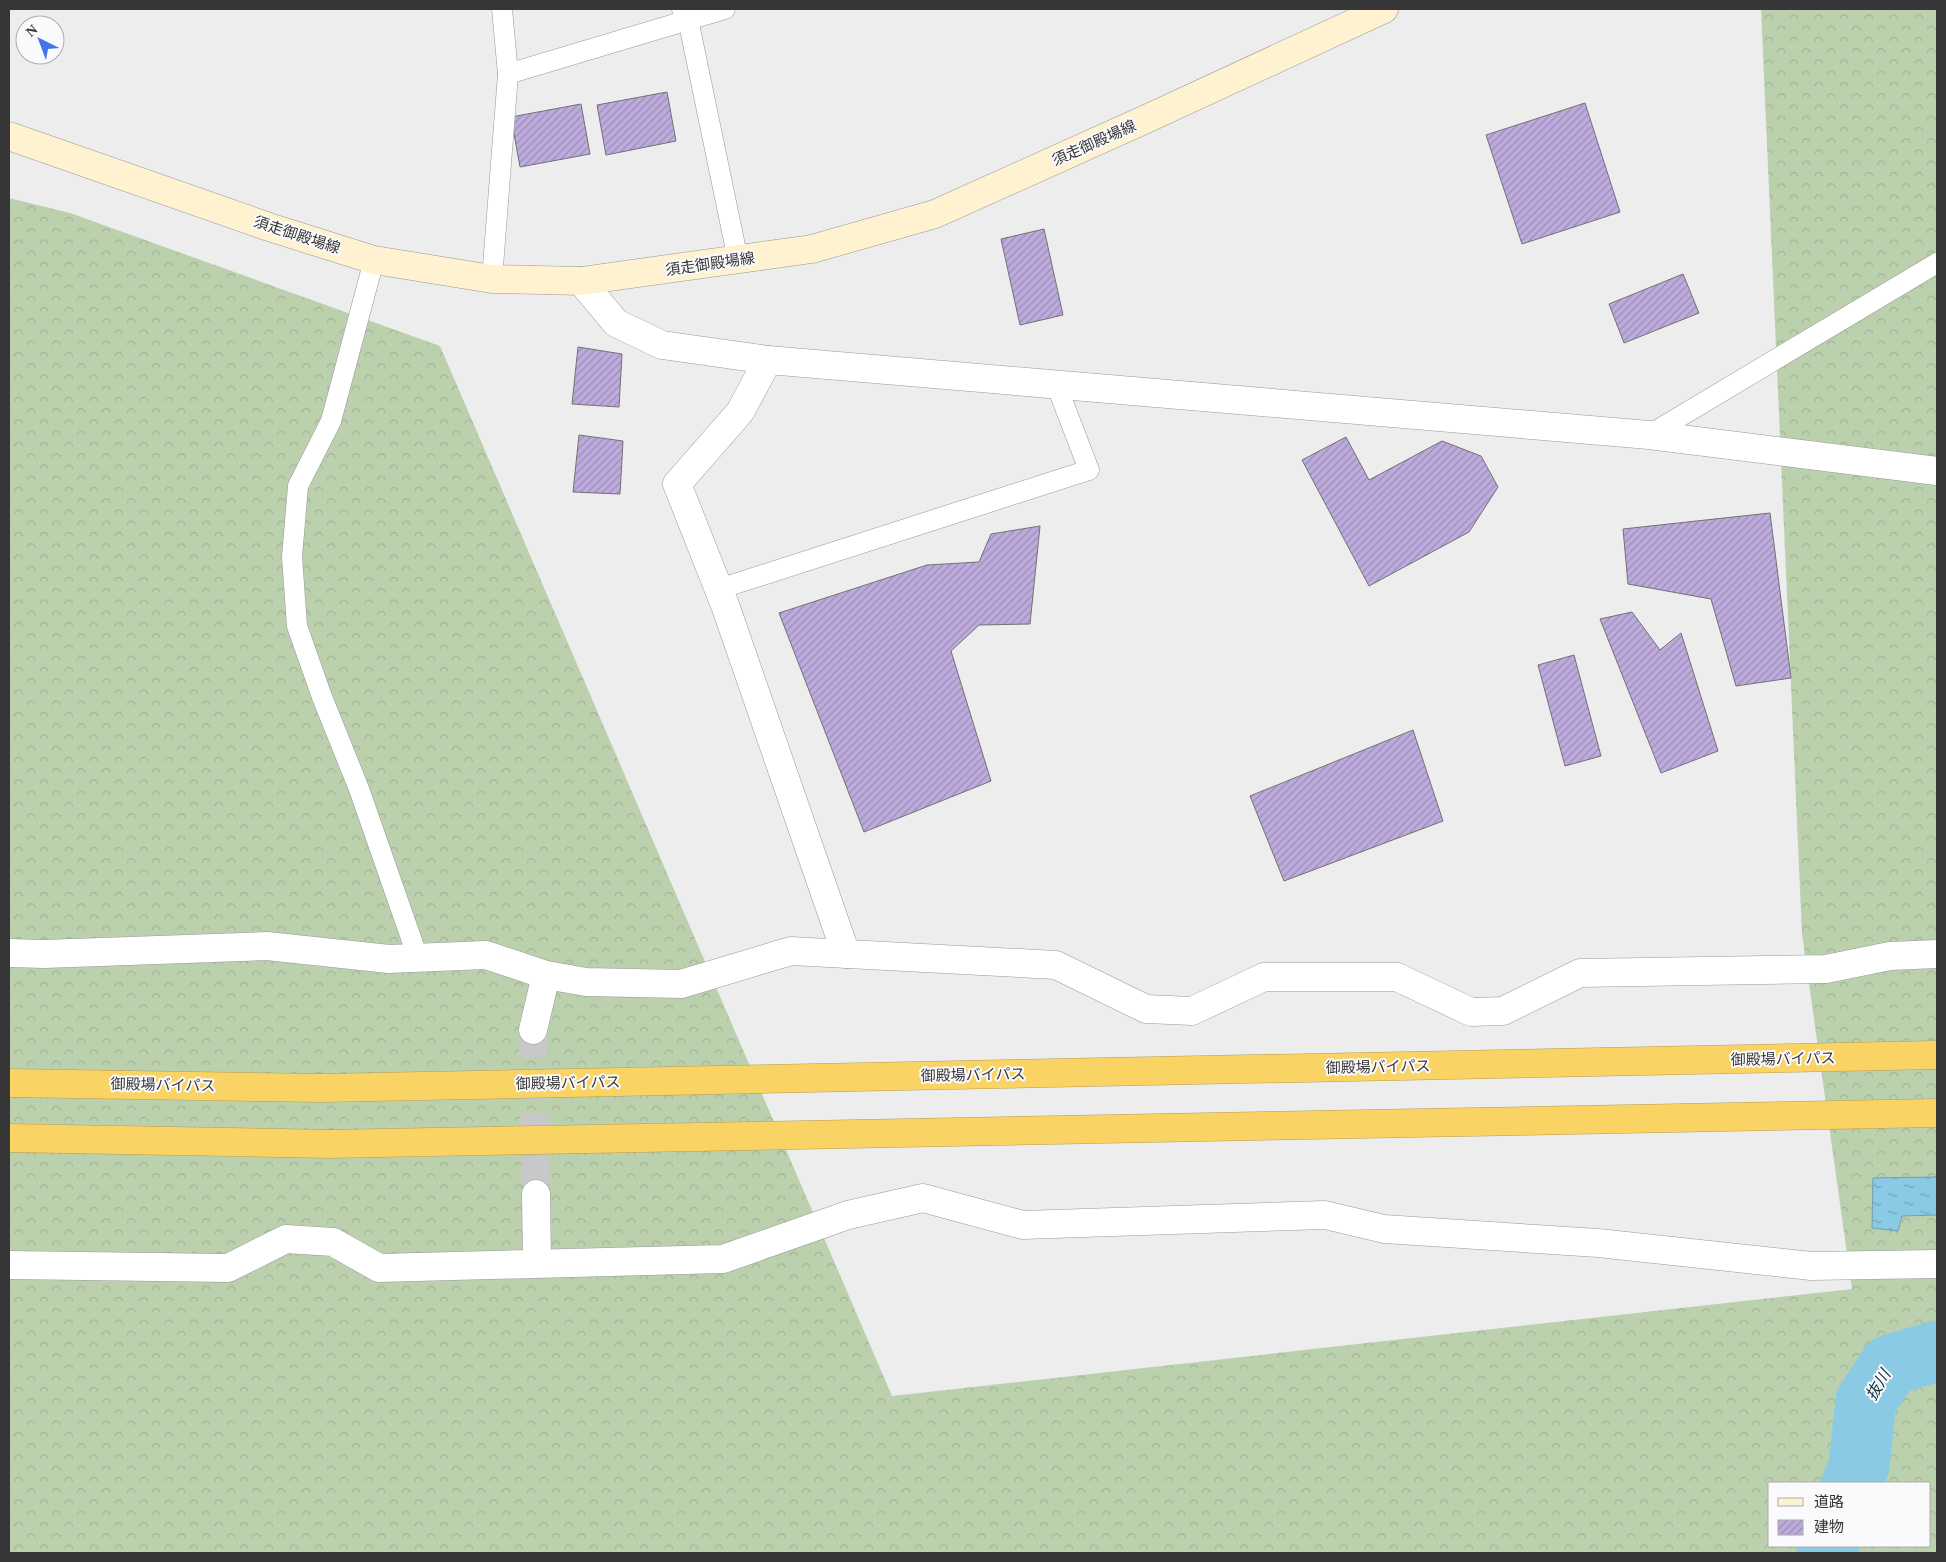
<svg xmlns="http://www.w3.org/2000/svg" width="1946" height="1562" font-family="'Times New Roman','Noto Sans JP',serif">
<defs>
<pattern id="forest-crowns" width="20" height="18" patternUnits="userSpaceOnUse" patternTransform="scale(1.25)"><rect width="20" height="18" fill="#bbd1ae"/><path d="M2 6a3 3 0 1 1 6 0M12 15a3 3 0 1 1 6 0" fill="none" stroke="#a1b496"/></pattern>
<pattern id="water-ripples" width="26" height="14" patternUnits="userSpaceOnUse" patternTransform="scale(1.25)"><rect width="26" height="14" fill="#8bcae5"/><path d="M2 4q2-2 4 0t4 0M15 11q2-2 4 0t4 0" fill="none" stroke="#72a5ba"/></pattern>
<pattern id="building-hatch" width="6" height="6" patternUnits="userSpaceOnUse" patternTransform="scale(1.25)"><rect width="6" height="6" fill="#beabde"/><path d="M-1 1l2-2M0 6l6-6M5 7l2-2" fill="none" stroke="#9b8cb5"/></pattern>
</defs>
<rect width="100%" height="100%" fill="#ededee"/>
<path fill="url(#forest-crowns)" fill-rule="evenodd" d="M1761,9H1937V1553H9V198L70,213L440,346L892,1396L1852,1289L1802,934ZM1770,1483H1930V1546H1770Z"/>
<polygon fill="url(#water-ripples)" stroke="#729eb1" points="1937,1177 1937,1215 1902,1216 1898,1231 1872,1228 1873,1178"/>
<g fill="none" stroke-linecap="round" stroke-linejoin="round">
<g stroke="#8bcae5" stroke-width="61">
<polyline points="1852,1483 1859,1466 1866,1401 1890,1365 1937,1351"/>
<polyline points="1827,1553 1829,1546"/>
</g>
</g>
<g fill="url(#building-hatch)" stroke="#727172">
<polygon points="667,92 676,141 606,155 597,105"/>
<polygon points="1585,103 1620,212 1522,244 1486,135"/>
<polygon points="581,104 590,154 520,167 511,117"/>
<polygon points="1044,229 1063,315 1020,325 1001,239"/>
<polygon points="1683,274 1699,313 1624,343 1609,304"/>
<polygon points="578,347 622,354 619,407 572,404"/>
<polygon points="579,435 623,441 620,494 573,492"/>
<polygon points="1346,437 1369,480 1442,441 1481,456 1498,487 1469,532 1369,586 1302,460"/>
<polygon points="1770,513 1791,678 1736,686 1711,599 1628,584 1623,529"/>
<polygon points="1040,526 1030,624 979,625 951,651 991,781 864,832 779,613 927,565 979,562 991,534"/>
<polygon points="1632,612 1660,650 1681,633 1718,751 1661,773 1600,619"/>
<polygon points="1574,655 1601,756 1565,766 1538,665"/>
<polygon points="1413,730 1443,821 1284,881 1250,796"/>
</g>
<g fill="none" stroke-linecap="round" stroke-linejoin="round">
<polyline stroke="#c8c8c9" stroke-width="28" stroke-dasharray="28 14" stroke-linecap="butt" points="533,1030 536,1194"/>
<g stroke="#989899" stroke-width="21">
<g id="service">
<polyline points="682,9 688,19 738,260"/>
<polyline points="508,74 725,9"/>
<polyline points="374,260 331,421 298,486 292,557 297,626 322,697 359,789 418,958"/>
<polyline points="492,279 508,74 502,9"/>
<polyline points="1649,435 1937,263"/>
<polyline points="719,589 1089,470 1056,384"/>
</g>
</g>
<g stroke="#989899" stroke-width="29">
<g id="minor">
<polyline points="768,360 740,412 677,484 725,605 846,954"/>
<polyline points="9,953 44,954 267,946 389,959 486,955 546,975 586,982 681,984 791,951 1056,965 1146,1009 1192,1011 1264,977 1397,977 1471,1012 1503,1011 1580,973 1826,969 1890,956 1937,954"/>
<polyline points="533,1030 546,975"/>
<polyline points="536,1194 537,1262"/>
<polyline points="9,1265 228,1268 286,1239 333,1242 379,1268 723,1259 848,1215 923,1198 1023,1225 1325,1215 1384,1229 1598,1243 1811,1266 1937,1264"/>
</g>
</g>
<g stroke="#989899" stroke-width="29">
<polyline id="tertiary" points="581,281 616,323 662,345 768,360 1649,435 1937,471"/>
</g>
<g stroke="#989899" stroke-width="29">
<polyline id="secondary" points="9,136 269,227 374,260 492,279 581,281 812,249 935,214 1144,120 1384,9"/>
</g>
<g stroke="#b59c55" stroke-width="29">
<g id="motorway">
<polyline points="9,1083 323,1088 1937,1055"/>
<polyline points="9,1138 330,1144 1937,1113"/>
</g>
</g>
<use href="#service" stroke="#fff" stroke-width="20"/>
<use href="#minor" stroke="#fff" stroke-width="28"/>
<use href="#tertiary" stroke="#fff" stroke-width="28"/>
<use href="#secondary" stroke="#fef2d1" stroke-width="28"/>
<use href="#motorway" stroke="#fad365" stroke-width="28"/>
</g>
<g text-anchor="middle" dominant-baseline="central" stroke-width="4" stroke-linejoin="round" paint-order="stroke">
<g font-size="15" fill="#363637" stroke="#fafafc">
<text transform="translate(1094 143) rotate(-24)">須走御殿場線</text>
<text transform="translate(297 235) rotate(18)">須走御殿場線</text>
<text transform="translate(710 264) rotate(-8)">須走御殿場線</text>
<text transform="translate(1783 1059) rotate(-1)">御殿場バイパス</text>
<text transform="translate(1378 1067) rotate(-1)">御殿場バイパス</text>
<text transform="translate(973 1075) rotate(-1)">御殿場バイパス</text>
<text transform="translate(568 1083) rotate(-1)">御殿場バイパス</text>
<text transform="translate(163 1085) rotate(1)">御殿場バイパス</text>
</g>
<g font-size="16" font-style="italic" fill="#112f3b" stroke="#fafafc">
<text transform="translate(1878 1385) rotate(-59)">抜川</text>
</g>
</g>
<rect width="1946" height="1562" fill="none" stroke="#363637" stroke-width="20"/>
<rect x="1768" y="1482" width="162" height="65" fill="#fafafc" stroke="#acacad"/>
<rect x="1778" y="1498" width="25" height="8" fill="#fef2d1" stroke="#acacad"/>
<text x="1814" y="1507" font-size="15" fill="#363637">道路</text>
<rect x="1778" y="1520" width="25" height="15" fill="url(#building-hatch)" stroke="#acacad"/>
<text x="1814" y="1532" font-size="15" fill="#363637">建物</text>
<g transform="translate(40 40) rotate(318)"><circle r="24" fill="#fafafc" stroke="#acacad"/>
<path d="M0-4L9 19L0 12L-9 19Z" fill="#4674e6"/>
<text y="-8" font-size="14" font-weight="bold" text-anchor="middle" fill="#363637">N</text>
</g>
</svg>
